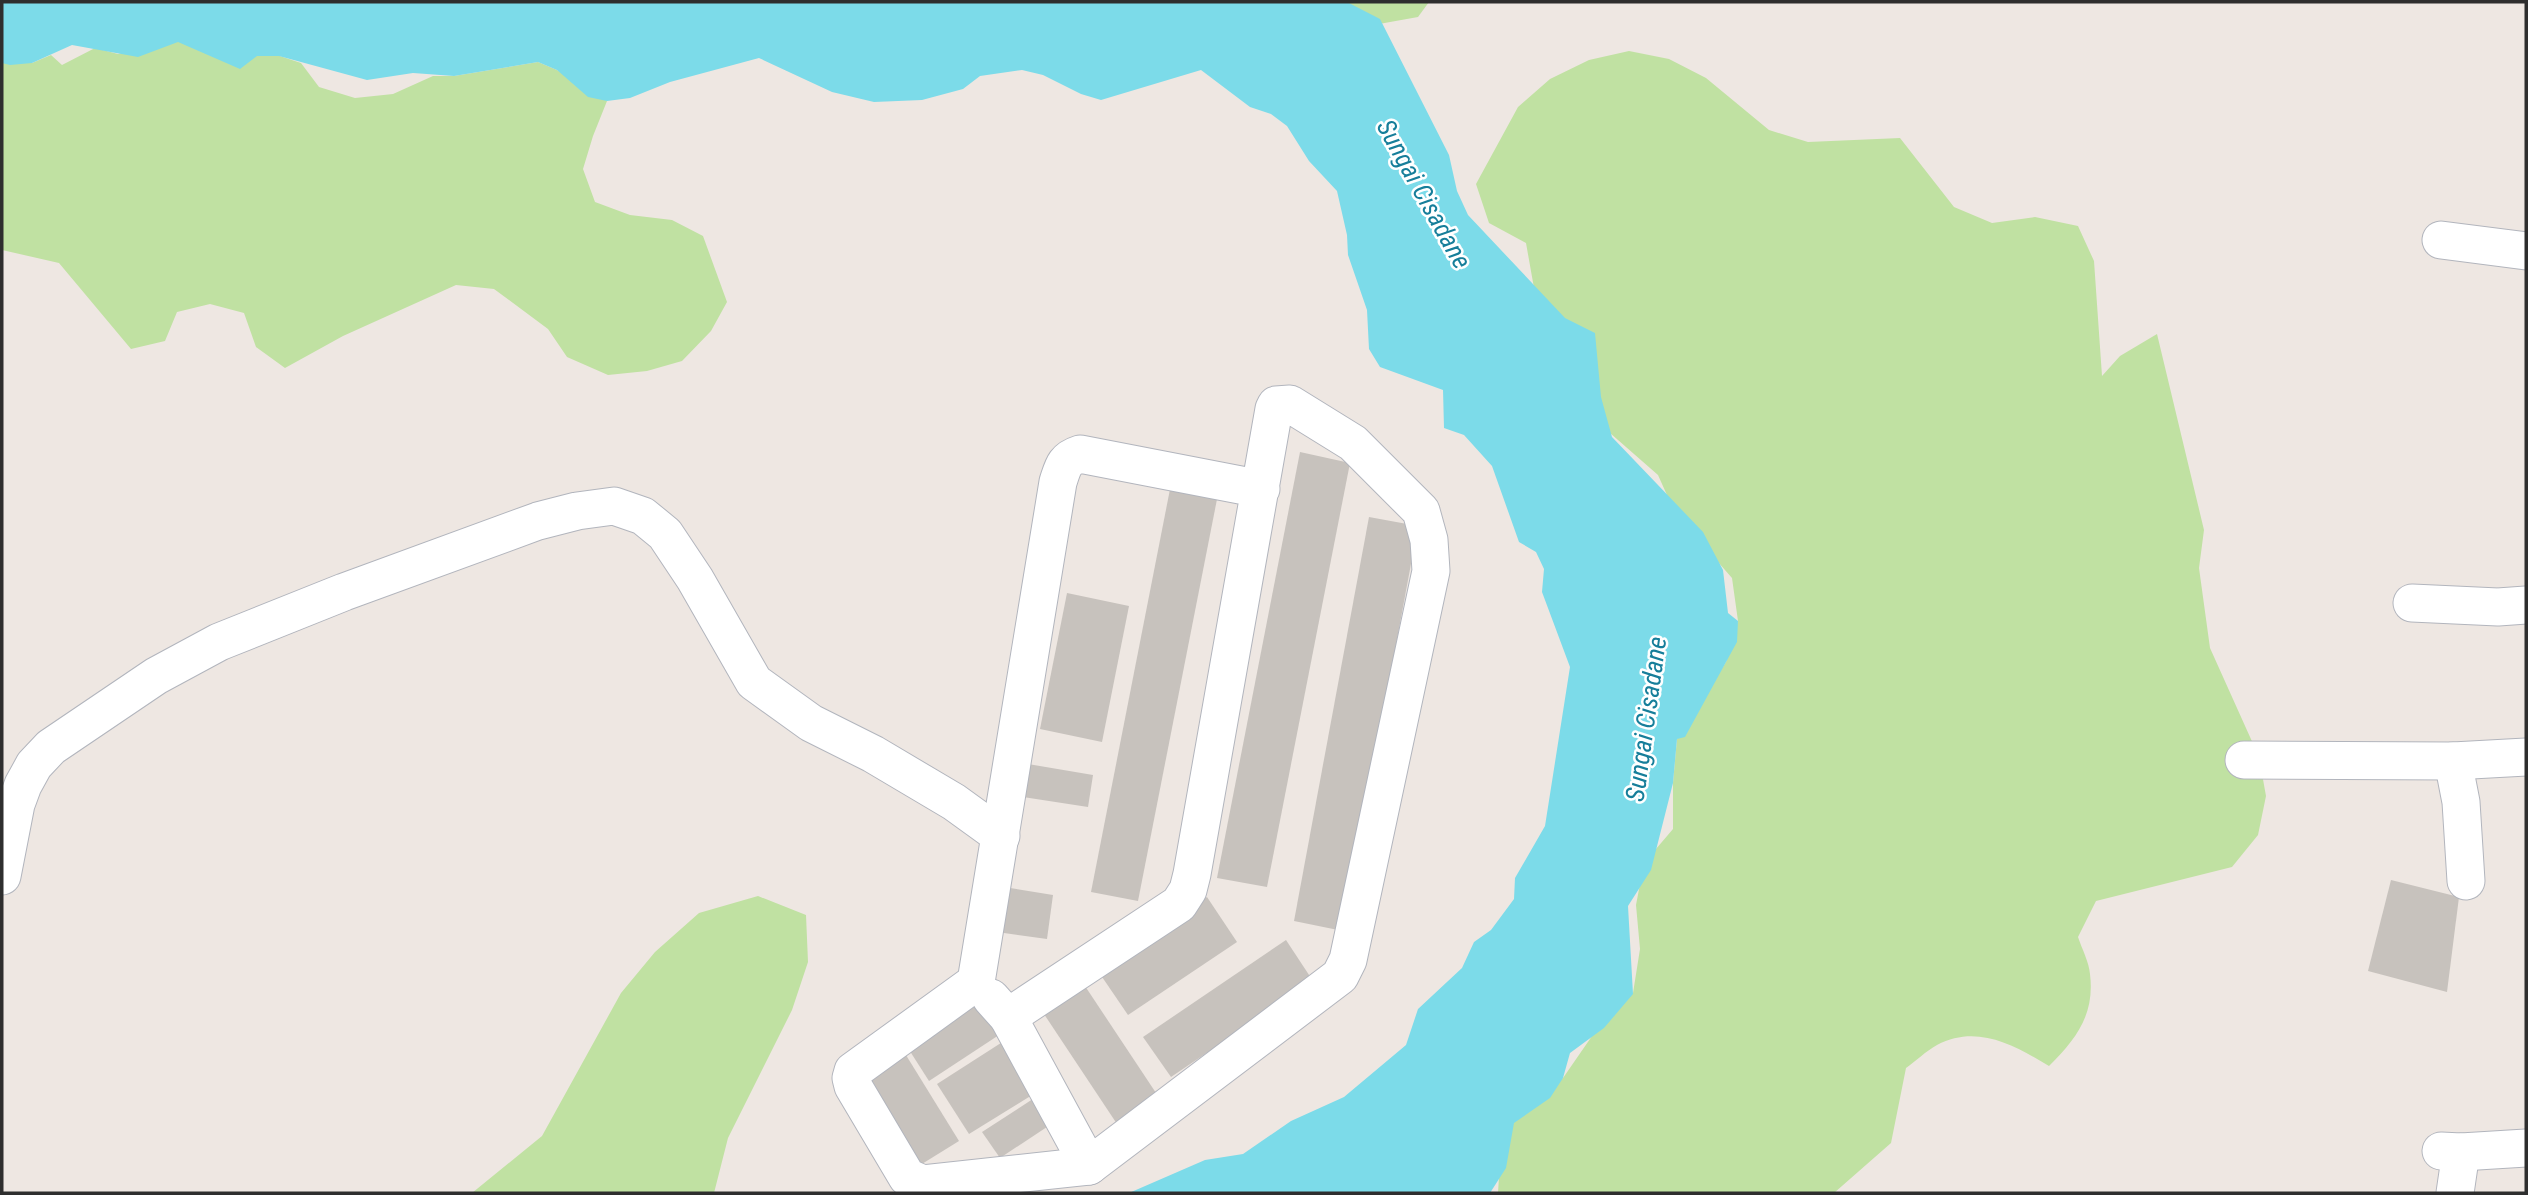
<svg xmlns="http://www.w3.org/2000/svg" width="2528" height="1195" font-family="'Roboto Condensed',sans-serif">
<rect width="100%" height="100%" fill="#eee7e2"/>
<g fill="#c0e1a2">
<polygon points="1316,2 1429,2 1418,17 1379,24"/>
<polygon points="204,31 301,63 319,87 355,98 393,94 433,76 454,76 538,62 557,70 607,101 593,136 583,169 595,202 630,215 672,220 703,236 727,302 711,331 682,361 647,371 608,375 567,357 548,329 494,289 456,285 343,336 285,368 256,347 244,313 210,304 177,312 165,341 131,349 59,263 2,250 2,56 32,63 51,55 62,65 95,48 118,54"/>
<path d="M1629,51L1669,59L1706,78L1769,130L1808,142L1900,138L1954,207L1992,223L2035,217L2078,226L2094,261L2102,376L2120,356L2157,334L2204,530L2199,568L2210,648L2259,757L2266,796L2258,835L2232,867L2096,901L2078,937C2082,949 2089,962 2090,974C2095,1015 2076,1039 2049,1066C2014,1045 1977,1024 1937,1045C1926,1051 1916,1061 1906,1068L1891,1143L1834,1193H1498L1501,1144L1525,1104L1563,1078L1601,1023L1633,993L1640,949L1636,905L1644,863L1673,829V783L1677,739L1726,662L1738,621L1732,578L1675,513L1658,475L1594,419L1556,323L1534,288L1526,243L1489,223L1476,184L1518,107L1550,79L1589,60Z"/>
<polygon points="758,896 806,915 808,962 792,1010 728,1138 714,1193 472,1193 542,1136 621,993 655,952 699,913"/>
</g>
<polygon fill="#7cdbe9" points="2,2 1347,2 1380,19 1449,155 1457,191 1468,215 1565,318 1595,333 1601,397 1612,437 1703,532 1723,570 1728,613 1738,621 1737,642 1685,737 1677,739 1673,783 1651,870 1628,906 1633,994 1604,1028 1570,1053 1563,1078 1550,1098 1514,1123 1506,1168 1490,1193 1129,1193 1205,1160 1243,1154 1291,1121 1344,1097 1406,1045 1418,1009 1462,968 1474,942 1491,930 1514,899 1515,878 1545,826 1570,667 1542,592 1544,569 1536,552 1519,542 1492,466 1464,435 1444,428 1443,390 1380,367 1369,349 1367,310 1348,255 1347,235 1337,191 1309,161 1287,126 1271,114 1250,107 1201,70 1101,100 1081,94 1043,75 1022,70 980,76 963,89 922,100 874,102 832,92 759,58 670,82 630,98 607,101 588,97 557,70 538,62 454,76 413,73 367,80 279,56 257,56 240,69 178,42 138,57 72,45 32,63 10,65 2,63"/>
<g fill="#c7c2bd">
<polygon points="1300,452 1350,463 1267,887 1217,878"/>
<polygon points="1172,479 1219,489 1138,901 1091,892"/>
<polygon points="1369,517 1418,526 1343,931 1294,921"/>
<polygon points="1067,593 1129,606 1102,742 1040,729"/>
<polygon points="1028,764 1093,775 1088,807 1023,797"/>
<polygon points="2391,880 2459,897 2447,992 2368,971"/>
<polygon points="1004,887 1053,895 1047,939 997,932"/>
<polygon points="1207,897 1237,942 1128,1015 1098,971"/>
<polygon points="1286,940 1313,981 1171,1077 1143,1037"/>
<polygon points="1079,977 1164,1105 1123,1133 1038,1005"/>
<polygon points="979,997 1002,1033 929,1081 906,1045"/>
<polygon points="1004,1041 1037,1092 969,1134 937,1084"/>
<polygon points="901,1047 959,1141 917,1167 859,1073"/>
<polygon points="1039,1095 1056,1121 1000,1158 982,1132"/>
</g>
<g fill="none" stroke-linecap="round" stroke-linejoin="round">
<g stroke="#b2b5bd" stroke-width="39">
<g id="minor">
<polyline points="2441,240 2526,251"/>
<polyline points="2412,603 2498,607 2526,605"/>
<polyline points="2244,760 2453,761 2526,757"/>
<polyline points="2453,761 2461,802 2466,881"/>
<polyline points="2,876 16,804 23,785 34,765 51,747 156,676 219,642 344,592 538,521 577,511 614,506 643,516 665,534 695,579 754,682 811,723 873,754 954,802 1001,836"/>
<polyline points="991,998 1008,1017 1089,1166"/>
<path d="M1008,1017L1179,904L1188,890L1192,874L1274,409L1276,405L1290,404L1353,443L1421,511L1429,540L1431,571L1348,960L1340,976L1089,1166L923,1184L907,1177L853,1086L851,1078L853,1071L976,982L1058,482C1063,467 1064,459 1080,454L1261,489"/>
<polyline points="2441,1151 2461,1152 2526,1148"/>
<polyline points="2455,1193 2461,1152"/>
</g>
</g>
<use href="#minor" stroke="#fff" stroke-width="37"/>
</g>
<g text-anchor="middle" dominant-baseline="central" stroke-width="5" stroke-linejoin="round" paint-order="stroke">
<g font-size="26" font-style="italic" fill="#167e9a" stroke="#fff">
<text transform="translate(1424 194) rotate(61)">Sungai Cisadane</text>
<text transform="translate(1646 719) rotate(-82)">Sungai Cisadane</text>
</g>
</g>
<rect width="2528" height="1195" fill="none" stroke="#2e2e2e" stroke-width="7"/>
</svg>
